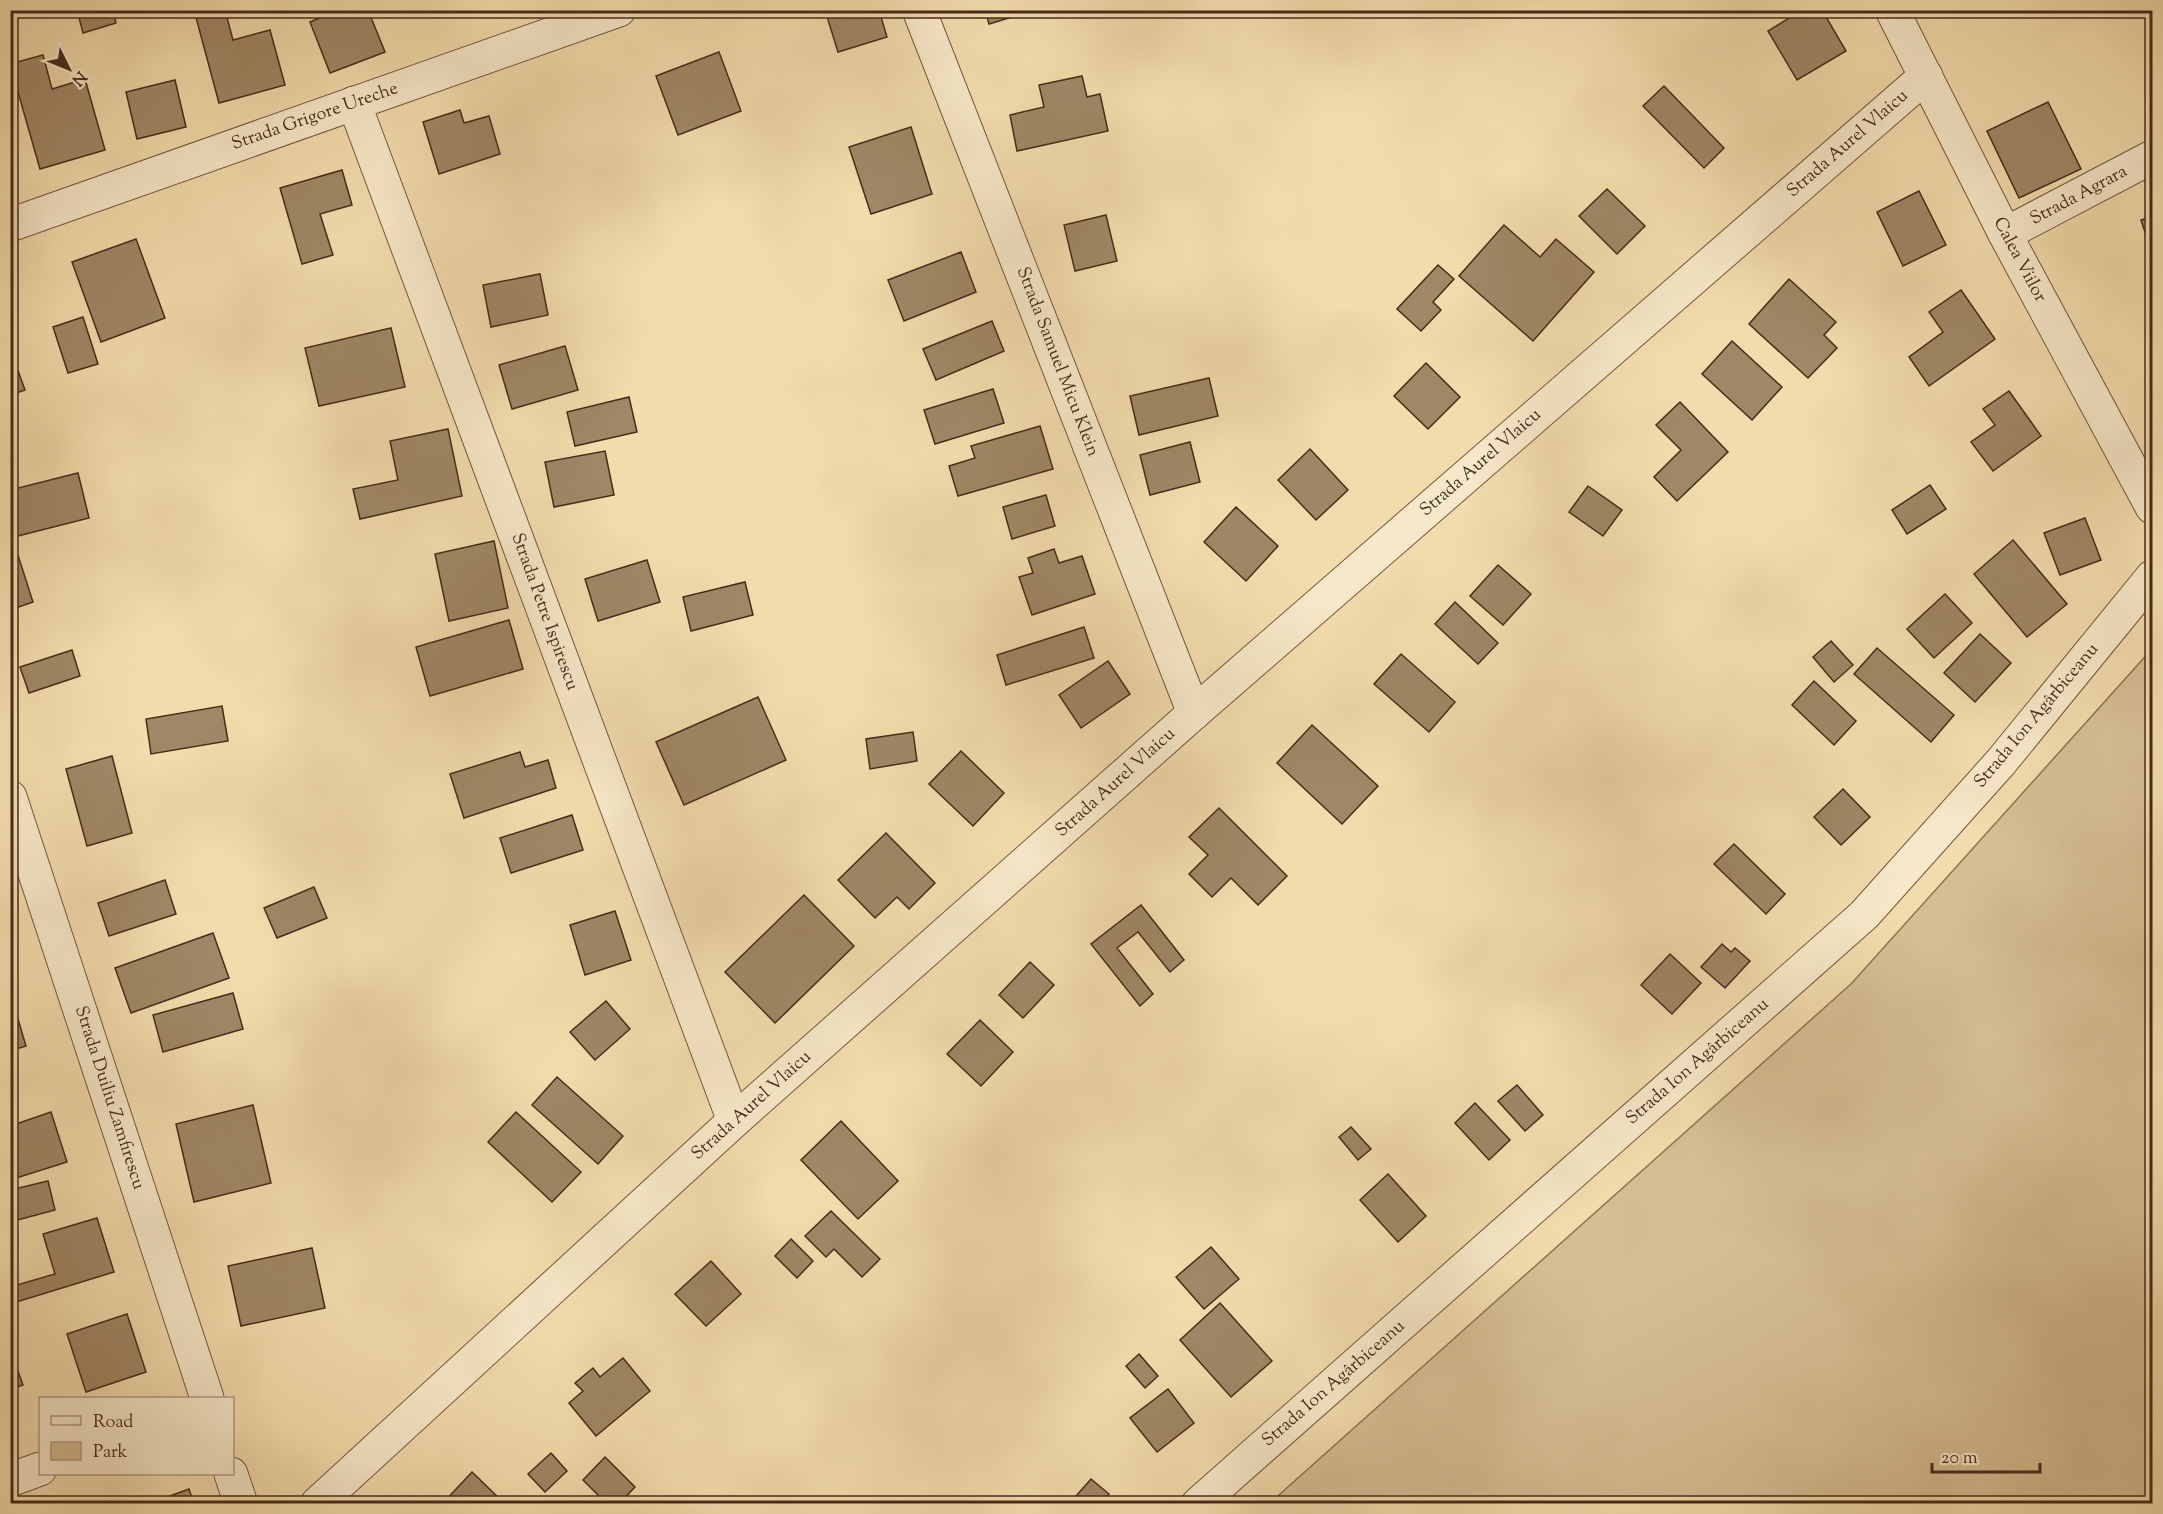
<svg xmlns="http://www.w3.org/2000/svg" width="2163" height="1514" font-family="'Sorts Mill Goudy',serif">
<rect width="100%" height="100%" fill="#f3dcac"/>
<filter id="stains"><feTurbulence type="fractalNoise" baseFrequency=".00333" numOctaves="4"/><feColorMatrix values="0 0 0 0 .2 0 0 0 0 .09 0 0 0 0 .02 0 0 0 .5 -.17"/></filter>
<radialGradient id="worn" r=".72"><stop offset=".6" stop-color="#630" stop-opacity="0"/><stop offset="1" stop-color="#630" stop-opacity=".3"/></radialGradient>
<polygon fill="#d6be93" stroke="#8e7456" stroke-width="1.5" points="2152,649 2152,1503 1270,1503 1851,984"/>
<g fill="#a08766" stroke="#472b1a" stroke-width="1.5">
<polygon points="77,10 113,10 116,23 83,33"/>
<polygon points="194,10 225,10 233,40 270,30 285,85 219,103"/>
<polygon points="339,10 368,10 385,52 330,73 310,22"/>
<polygon points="825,10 879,10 887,37 838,52"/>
<polygon points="985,10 1035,10 989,24"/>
<polygon points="1802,10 1822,10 1846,51 1797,80 1768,31"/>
<polygon points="719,52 741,111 678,135 656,76"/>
<polygon points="43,55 52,89 85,79 105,150 40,169 10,64"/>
<polygon points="1082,76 1087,97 1100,94 1108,131 1017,151 1010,115 1044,107 1039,85"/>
<polygon points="175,80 186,127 137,139 126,92"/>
<polygon points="1664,86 1724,148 1704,168 1643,106"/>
<polygon points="2048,102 2081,169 2019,198 1987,131"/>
<polygon points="460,110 464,123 489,116 500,154 439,174 423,122"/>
<polygon points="911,127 932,194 871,214 849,147"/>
<polygon points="342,170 352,205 320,214 333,255 302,264 280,188"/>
<polygon points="1607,189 1645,226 1617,254 1579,216"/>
<polygon points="1919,191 1946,245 1903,266 1877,212"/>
<polygon points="1106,215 1117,261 1075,271 1064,225"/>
<polygon points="2152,217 2152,250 2151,250 2141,220"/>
<polygon points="1504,225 1540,257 1556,239 1594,272 1533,341 1459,276"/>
<polygon points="136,239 165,318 101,342 72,262"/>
<polygon points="961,252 976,292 904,321 888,280"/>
<polygon points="1438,265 1454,279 1433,302 1441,310 1421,331 1397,309"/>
<polygon points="540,274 548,315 491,327 483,285"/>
<polygon points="1789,279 1836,322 1824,335 1837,348 1808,378 1749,324"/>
<polygon points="1961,290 1995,339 1929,386 1909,357 1943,332 1929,312"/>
<polygon points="83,317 98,364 68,373 53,327"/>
<polygon points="992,321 1004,351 936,380 923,349"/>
<polygon points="391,328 405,387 319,406 305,348"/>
<polygon points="1732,341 1782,387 1752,420 1702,374"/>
<polygon points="565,346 578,390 512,409 499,365"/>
<polygon points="1426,363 1460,397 1428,429 1394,396"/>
<polygon points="16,365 25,390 10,395 10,367"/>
<polygon points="1209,378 1218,416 1139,435 1130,396"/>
<polygon points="993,389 1004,423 935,444 924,410"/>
<polygon points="2009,391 2041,436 1993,471 1971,442 1995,425 1983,409"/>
<polygon points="629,397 637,432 575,446 567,412"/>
<polygon points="1680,402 1728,452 1677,501 1654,477 1681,450 1656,425"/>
<polygon points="1040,426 1053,469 958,496 949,466 975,458 971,446"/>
<polygon points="448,429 462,496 360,519 353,489 398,480 390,441"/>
<polygon points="1190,442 1200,482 1150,495 1140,455"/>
<polygon points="1310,449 1348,490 1316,520 1278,480"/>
<polygon points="605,451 614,495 554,507 545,462"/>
<polygon points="78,473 89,518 10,538 10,490"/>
<polygon points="1930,485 1946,509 1907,534 1892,510"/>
<polygon points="1588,486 1622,510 1603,536 1569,512"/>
<polygon points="1046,495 1055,526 1012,539 1003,507"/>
<polygon points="1236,507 1278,546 1246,581 1204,542"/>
<polygon points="2085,518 2101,560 2060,575 2044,533"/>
<polygon points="2013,540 2067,604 2027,637 1974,574"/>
<polygon points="494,541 508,608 449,621 435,554"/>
<polygon points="16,549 33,602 10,610 10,551"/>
<polygon points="1054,549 1059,563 1082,556 1095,594 1032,615 1019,577 1033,573 1028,558"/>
<polygon points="647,560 660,602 598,621 585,579"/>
<polygon points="1498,565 1531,594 1503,625 1470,596"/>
<polygon points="745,582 753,615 691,631 683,597"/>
<polygon points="1945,594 1972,623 1934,658 1907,629"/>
<polygon points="1455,602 1498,643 1478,664 1435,624"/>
<polygon points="509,620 523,669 430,696 416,647"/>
<polygon points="1084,627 1094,658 1006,685 997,655"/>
<polygon points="1980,634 2011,663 1975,702 1944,673"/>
<polygon points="1831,641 1853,665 1834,682 1813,657"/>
<polygon points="1877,648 1954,715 1931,742 1854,674"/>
<polygon points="72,650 80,676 29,693 20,667"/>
<polygon points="1401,654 1455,702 1429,732 1374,684"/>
<polygon points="1108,661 1130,694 1081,728 1059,695"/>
<polygon points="1814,681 1856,721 1834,745 1792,705"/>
<polygon points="758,697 786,760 684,805 656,742"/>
<polygon points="222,706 228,741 151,754 146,719"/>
<polygon points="1312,725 1378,786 1342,824 1277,763"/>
<polygon points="913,732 917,761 870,769 866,739"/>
<polygon points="961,751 1004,793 973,826 929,784"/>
<polygon points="520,752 525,767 548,760 556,788 464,818 450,774"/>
<polygon points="112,756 132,833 87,846 66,769"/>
<polygon points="1843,789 1870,817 1841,845 1814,817"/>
<polygon points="1219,808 1287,876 1258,905 1231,878 1212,897 1189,874 1208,855 1189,837"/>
<polygon points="572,815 583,850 511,873 500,838"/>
<polygon points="886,833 935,883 909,909 897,897 875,918 838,880"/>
<polygon points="1734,844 1785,894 1766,914 1714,864"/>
<polygon points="165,880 176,914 109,936 98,903"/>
<polygon points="314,887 327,918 277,938 264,908"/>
<polygon points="804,895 854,946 775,1023 725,972"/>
<polygon points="1141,905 1184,960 1170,972 1138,932 1117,948 1153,994 1140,1006 1091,944"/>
<polygon points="615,911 631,960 585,975 570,925"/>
<polygon points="213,933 229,978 131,1013 115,968"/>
<polygon points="1722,944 1731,952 1735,948 1750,961 1725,988 1701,967"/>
<polygon points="1670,954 1701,983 1672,1014 1641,985"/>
<polygon points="1030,962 1054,985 1023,1018 999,995"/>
<polygon points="10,992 26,1046 10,1051"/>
<polygon points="233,993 243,1029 163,1052 153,1015"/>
<polygon points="606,1001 630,1029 595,1060 570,1032"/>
<polygon points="980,1020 1013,1052 981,1086 947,1054"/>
<polygon points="557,1077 623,1136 598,1164 532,1105"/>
<polygon points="1517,1085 1543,1115 1525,1131 1498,1101"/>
<polygon points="1475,1103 1510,1140 1489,1160 1455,1123"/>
<polygon points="253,1105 271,1183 194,1202 176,1124"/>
<polygon points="51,1112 67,1162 10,1180 10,1154 14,1153 10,1141 10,1126"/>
<polygon points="516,1112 581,1172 552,1202 488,1142"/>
<polygon points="841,1121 898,1181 858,1219 801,1160"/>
<polygon points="1351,1127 1371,1149 1358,1160 1339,1137"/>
<polygon points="1388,1174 1426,1216 1398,1242 1360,1200"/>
<polygon points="48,1181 55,1210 10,1222 10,1190"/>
<polygon points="831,1211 880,1259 862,1277 834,1249 826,1257 805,1236"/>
<polygon points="97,1218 114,1272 10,1304 10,1287 55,1274 43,1234"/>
<polygon points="791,1239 813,1261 797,1278 775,1256"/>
<polygon points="1211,1247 1239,1279 1204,1309 1176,1277"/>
<polygon points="312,1248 325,1308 241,1326 228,1266"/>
<polygon points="711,1261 741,1294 706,1326 675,1294"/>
<polygon points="1220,1303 1272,1361 1231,1397 1180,1340"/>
<polygon points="127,1314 146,1372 86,1392 67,1334"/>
<polygon points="10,1349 23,1385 10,1389"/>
<polygon points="1139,1354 1158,1376 1145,1388 1126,1366"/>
<polygon points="623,1358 650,1391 596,1436 569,1403 583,1391 575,1383 593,1368 600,1377"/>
<polygon points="1168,1389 1194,1423 1157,1452 1130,1418"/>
<polygon points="551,1453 567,1471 545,1492 528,1474"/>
<polygon points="605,1457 635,1487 619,1504 607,1504 583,1480"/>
<polygon points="472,1472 505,1504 442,1504"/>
<polygon points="1091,1479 1109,1494 1100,1504 1069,1504"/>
<polygon points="189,1489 194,1504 148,1504"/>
</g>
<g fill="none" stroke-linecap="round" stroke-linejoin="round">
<g stroke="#72573e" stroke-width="35">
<g id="minor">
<polyline points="919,10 1194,713"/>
<polyline points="354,103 734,1121"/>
<polyline points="10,225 619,10"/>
<polyline points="2005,234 2152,157"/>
<polyline points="10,797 207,1398"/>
<polyline points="231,1474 241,1504"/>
<polyline points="10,1480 40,1469"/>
<polyline points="317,1504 734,1121 1194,713 1926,76"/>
<polyline points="1198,1504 1864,915 2001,762 2152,577"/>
</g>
</g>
<g stroke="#72573e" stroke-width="35">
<polyline id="tertiary" points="1892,10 2005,234 2152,507"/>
</g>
<use href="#minor" stroke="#f7e8c9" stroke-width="33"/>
<use href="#tertiary" stroke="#f7e8c9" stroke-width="33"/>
</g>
<g text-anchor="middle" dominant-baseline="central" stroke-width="4.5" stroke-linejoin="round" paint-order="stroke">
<g font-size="18" fill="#472b1a" stroke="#f7e8c9">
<text transform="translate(315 117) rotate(-19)">Strada Grigore Ureche</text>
<text transform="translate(1848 144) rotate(-41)">Strada Aurel Vlaicu</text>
<text transform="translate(2079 196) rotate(-28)">Strada Agrara</text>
<text transform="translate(2019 260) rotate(62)">Calea Viilor</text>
<text transform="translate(1057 362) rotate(69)">Strada Samuel Micu Klein</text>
<text transform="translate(1481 463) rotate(-41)">Strada Aurel Vlaicu</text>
<text transform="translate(544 612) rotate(70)">Strada Petre Ispirescu</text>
<text transform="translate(2037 716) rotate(-50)">Strada Ion Agârbiceanu</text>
<text transform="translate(1116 783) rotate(-42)">Strada Aurel Vlaicu</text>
<text transform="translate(1698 1062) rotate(-41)">Strada Ion Agârbiceanu</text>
<text transform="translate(109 1098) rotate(72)">Strada Duiliu Zamfirescu</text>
<text transform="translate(752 1106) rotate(-42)">Strada Aurel Vlaicu</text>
<text transform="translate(1334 1384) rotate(-41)">Strada Ion Agârbiceanu</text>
</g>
</g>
<rect width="2163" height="1514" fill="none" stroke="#f3dcac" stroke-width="36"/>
<rect x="12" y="12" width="2139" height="1490" fill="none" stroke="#472b1a" stroke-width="3"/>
<rect x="18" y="18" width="2127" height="1478" fill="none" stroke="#472b1a" stroke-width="1.5"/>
<rect x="39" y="1397" width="195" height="78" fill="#f7e8c9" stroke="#b19c83" stroke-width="1.5"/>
<rect x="51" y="1416" width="30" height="9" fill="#f7e8c9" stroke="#b19c83" stroke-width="1.5"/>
<text x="93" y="1427" font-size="18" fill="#472b1a">Road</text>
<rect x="51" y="1442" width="30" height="18" fill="#d6be93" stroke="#b19c83" stroke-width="1.5"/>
<text x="93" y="1457" font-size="18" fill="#472b1a">Park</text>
<g transform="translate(69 69) rotate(133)" stroke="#f7e8c9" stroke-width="4.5" paint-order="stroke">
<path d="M0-4.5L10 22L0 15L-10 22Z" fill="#472b1a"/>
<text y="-9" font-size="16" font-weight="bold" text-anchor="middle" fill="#472b1a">N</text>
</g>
<path d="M1932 1463v9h108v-9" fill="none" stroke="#472b1a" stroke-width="3"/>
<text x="1941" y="1463" font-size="18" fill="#472b1a" stroke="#f7e8c9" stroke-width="4.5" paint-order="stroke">20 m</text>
<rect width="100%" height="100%" filter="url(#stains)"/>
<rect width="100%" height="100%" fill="url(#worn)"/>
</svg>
